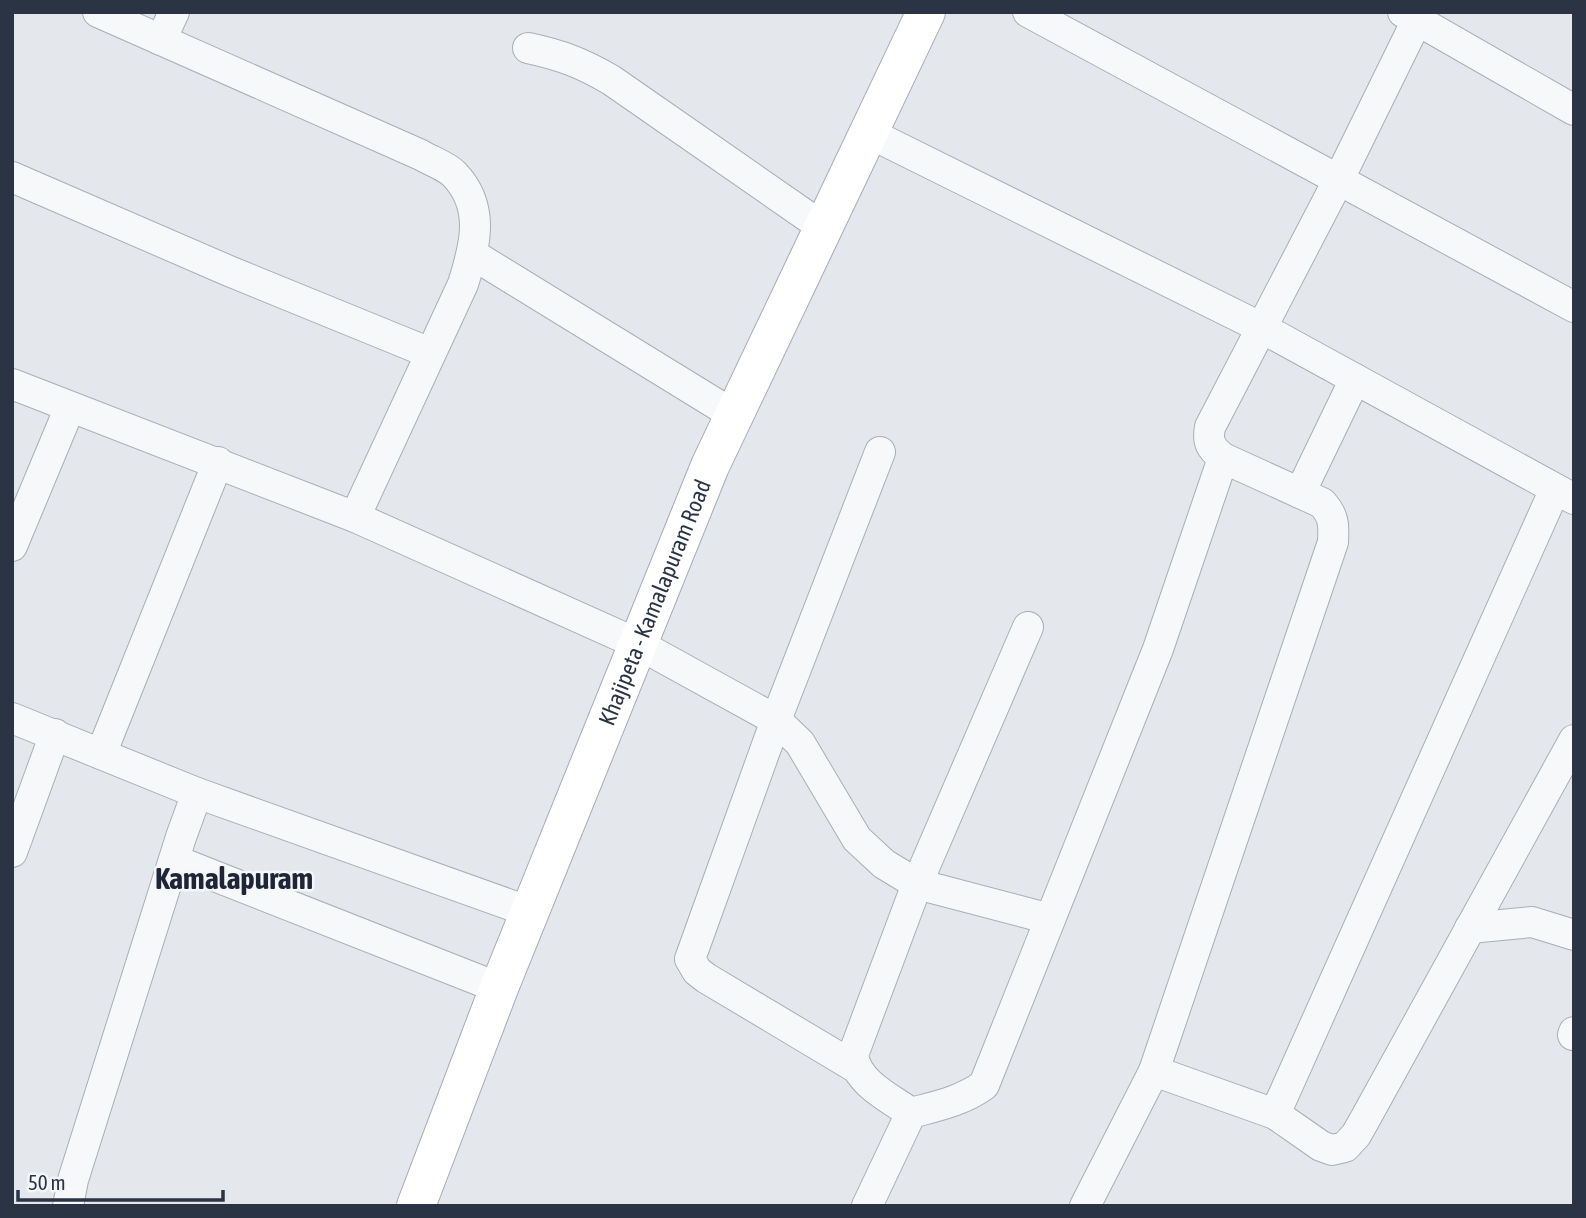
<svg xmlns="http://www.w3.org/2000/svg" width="1586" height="1218" font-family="'Asap Condensed',sans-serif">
<rect width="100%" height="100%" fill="#e4e7ec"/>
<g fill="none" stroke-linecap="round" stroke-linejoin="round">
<g stroke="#a9aeb7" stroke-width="32">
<g id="minor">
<path d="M98,12L421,155C431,161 446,166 454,174C486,207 475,246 463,284L355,517"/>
<polyline points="1028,12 1574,307"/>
<polyline points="1403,12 1574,110"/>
<polyline points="161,40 174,12"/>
<path d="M528,48C561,55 582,63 611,80L824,228"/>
<polyline points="869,133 1260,327 1574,499"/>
<polyline points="12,177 229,271 430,353"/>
<polyline points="472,254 734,415"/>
<polyline points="12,384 355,517 638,644 776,720 800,743 857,839 884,864 917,884 1050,919"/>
<polyline points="1300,493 1355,379"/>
<polyline points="12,546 70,407"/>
<polyline points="12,718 197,793 530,912"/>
<polyline points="101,754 218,462"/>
<polyline points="12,852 55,734"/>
<polyline points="174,860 499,988"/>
<polyline points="1470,928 1532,922 1574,935"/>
<polyline points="1573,1035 1574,1032"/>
<polyline points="855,1067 706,978 697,971 690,959 776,720 880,452"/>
<polyline points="1154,1071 1275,1114 1321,1146 1332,1150 1345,1147 1356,1135 1364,1121 1574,740"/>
<path d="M911,1113C890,1098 857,1083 853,1055L917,884L1028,627"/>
<polyline points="1275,1114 1555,489"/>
<polyline points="68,1206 73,1180 181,837 197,793"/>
<path d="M867,1206L911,1113C937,1106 962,1101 984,1085L1158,649L1223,458"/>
<path d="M1085,1206L1154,1071L1333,542C1334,525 1334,516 1322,503L1223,458C1211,448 1207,443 1210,427L1339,179L1421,12"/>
</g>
</g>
<g stroke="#a3abb8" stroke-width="40">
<g id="major">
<path id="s1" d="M416,1206L499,988L710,466L926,12"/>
</g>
</g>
<use href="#minor" stroke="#f7f8fa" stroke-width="30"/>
<use href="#major" stroke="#fff" stroke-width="38"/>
</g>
<g text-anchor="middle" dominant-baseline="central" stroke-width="5" stroke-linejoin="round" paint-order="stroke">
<g font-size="23" fill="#2b3445" stroke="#f4f6f9">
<text stroke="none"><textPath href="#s1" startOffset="649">Khajipeta - Kamalapuram Road</textPath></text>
</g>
<g font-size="30" font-weight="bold" fill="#1d2536" stroke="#f4f6f9">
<text x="234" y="878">Kamalapuram</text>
</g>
</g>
<rect width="1586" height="1218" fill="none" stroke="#2b3445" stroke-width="28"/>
<path d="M18 1190v10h205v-10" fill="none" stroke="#2b3445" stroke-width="3.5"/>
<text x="28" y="1190" font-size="21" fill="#2b3445" stroke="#f4f6f9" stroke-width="5" paint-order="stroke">50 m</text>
</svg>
